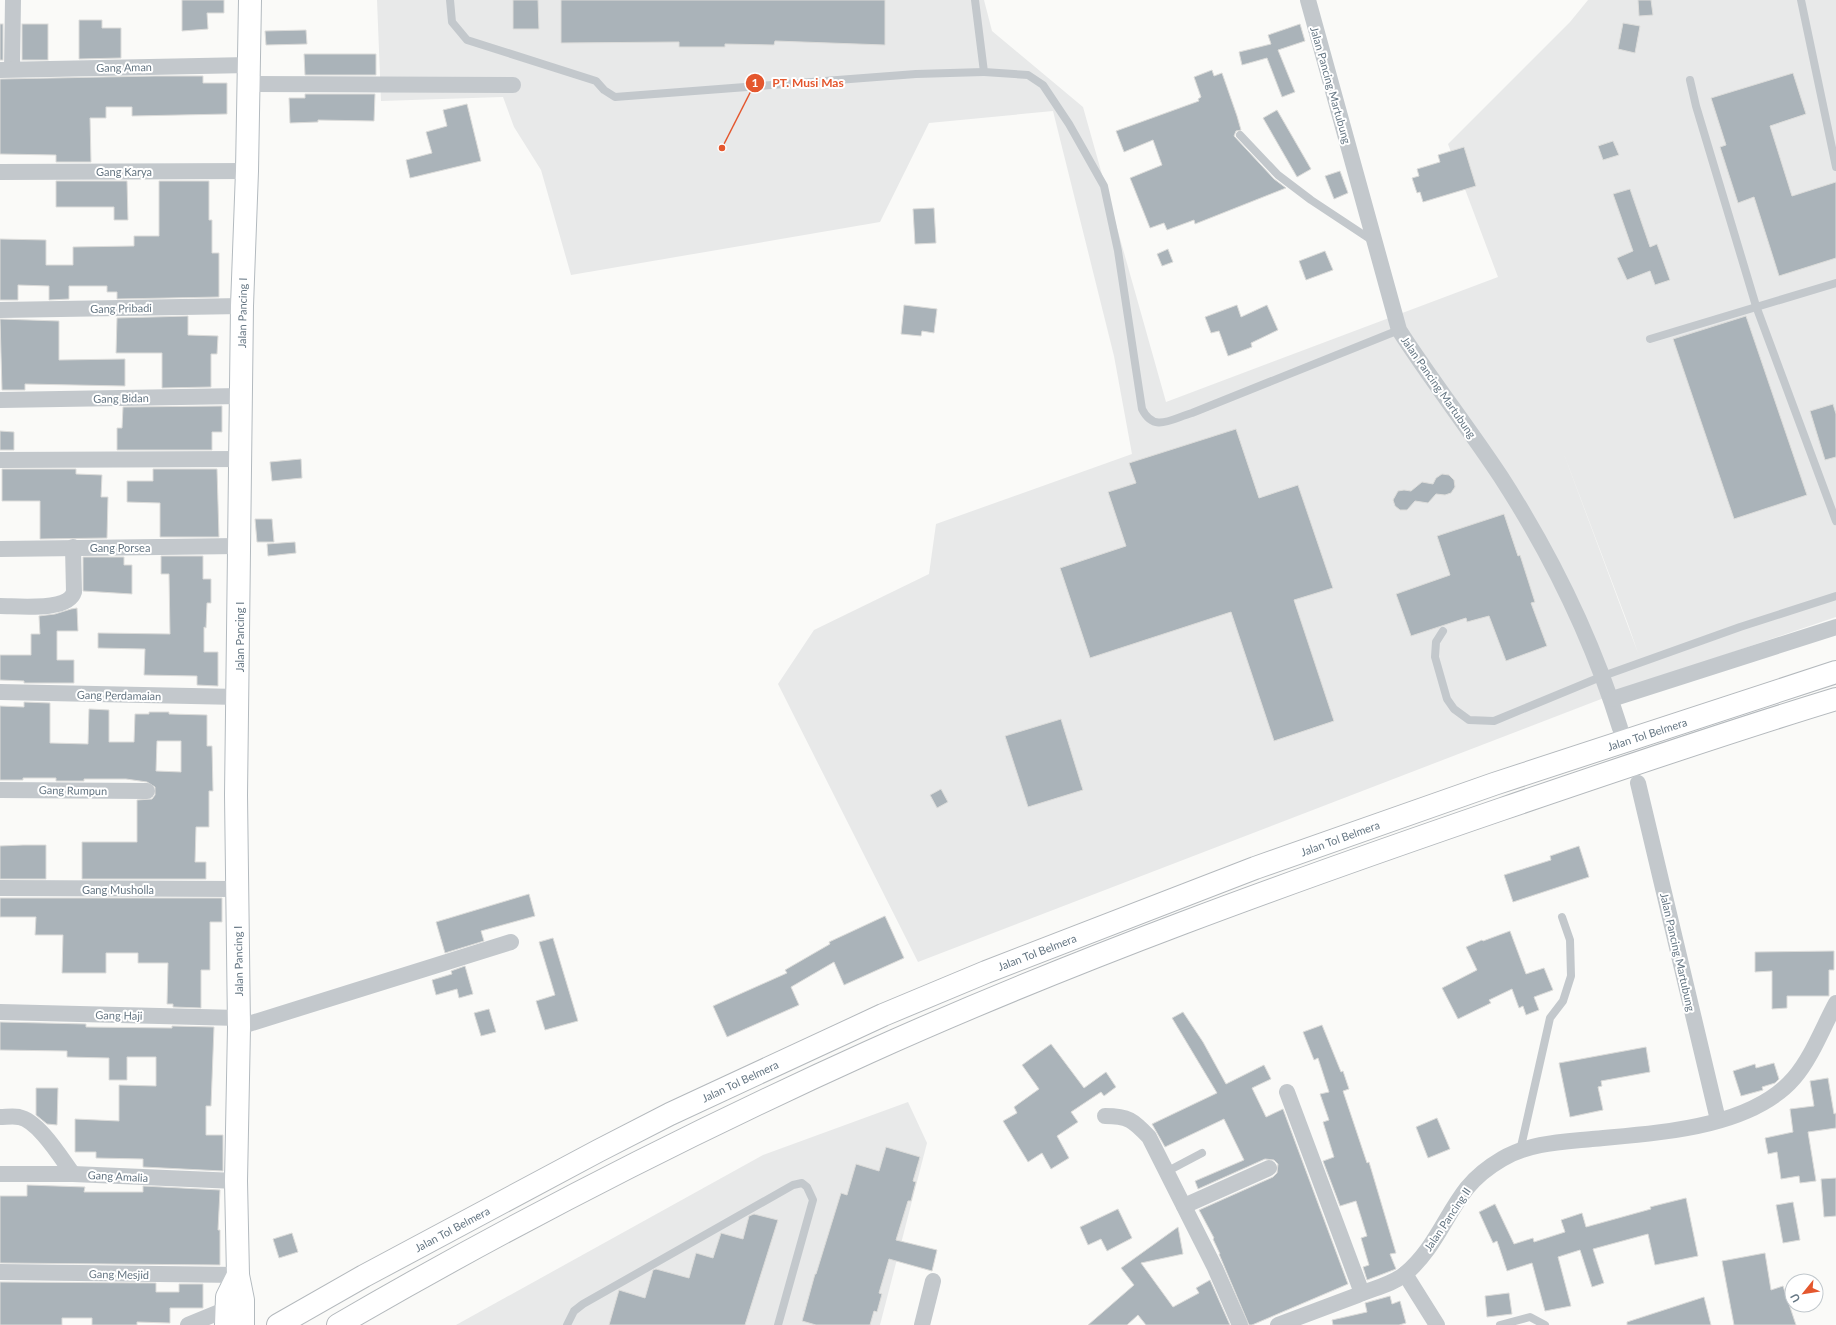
<svg xmlns="http://www.w3.org/2000/svg" width="1836" height="1325" font-family="Lato,sans-serif">
<rect width="100%" height="100%" fill="#fafaf8"/>
<g fill="#e8e9e9" fill-rule="evenodd">
<path d="M377,0H984L992,31L1083,107L1166,402L1498,277L1448,144L1570,22L1588,0H1836V617L1648,681L918,962L778,684L814,630L929,574L936,524L1132,454L1114,356L1053,111L929,123L880,222L571,275L541,170L514,127L503,97L381,101ZM1562,449L1628,624L1638,653Z"/>
<polygon points="908,1102 927,1143 880,1325 456,1325 763,1155"/>
</g>
<g fill="#aab3b9" stroke="#dcdcda" fill-rule="evenodd">
<polygon points="182,0 224,0 224,13 207,13 208,29 182,31"/>
<polygon points="513,0 538,0 539,29 513,29"/>
<polygon points="561,0 885,0 885,45 775,41 774,45 725,44 725,47 679,47 679,42 561,43"/>
<polygon points="1638,0 1651,0 1653,15 1639,16"/>
<polygon points="79,20 102,20 102,28 121,28 121,58 79,59"/>
<polygon points="1623,23 1640,26 1635,53 1618,49"/>
<rect x="0" y="24" width="3" height="36"/>
<rect x="22" y="24" width="26" height="36"/>
<polygon points="1300,24 1305,41 1278,50 1295,92 1282,97 1267,58 1242,65 1239,52 1271,44 1268,35"/>
<polygon points="306,30 307,44 266,45 265,31"/>
<polygon points="304,54 376,54 376,75 305,75"/>
<polygon points="1212,70 1214,76 1222,73 1237,116 1241,130 1236,131 1234,136 1274,179 1286,188 1195,224 1194,220 1167,230 1164,223 1150,228 1130,178 1162,165 1153,140 1124,152 1116,131 1199,101 1198,99 1201,97 1194,77"/>
<polygon points="1793,73 1806,114 1770,126 1792,196 1836,182 1836,258 1779,276 1754,197 1738,203 1720,147 1726,145 1711,98"/>
<polygon points="155,76 203,76 203,83 227,83 227,114 132,116 132,107 106,107 106,118 90,118 91,162 56,162 56,155 0,154 0,79"/>
<polygon points="305,94 375,94 374,121 318,120 318,122 290,123 289,98 305,98"/>
<polygon points="467,104 481,161 410,178 406,160 432,153 426,132 447,126 443,110"/>
<polygon points="1277,110 1311,169 1297,177 1263,118"/>
<polygon points="1613,141 1619,155 1603,160 1598,146"/>
<polygon points="1464,147 1476,186 1423,202 1420,192 1417,193 1412,178 1419,176 1417,169 1440,162 1438,155"/>
<polygon points="1340,171 1348,193 1334,199 1325,176"/>
<polygon points="56,181 127,181 128,220 114,220 114,207 56,207"/>
<polygon points="159,181 209,181 209,220 212,220 212,253 219,253 219,297 117,299 117,292 107,292 107,286 69,286 69,299 49,300 49,286 18,285 18,300 0,300 0,239 46,240 46,265 73,265 73,247 134,246 134,236 159,236"/>
<polygon points="1630,189 1650,247 1657,244 1670,280 1655,285 1650,271 1627,280 1617,258 1633,251 1613,194"/>
<polygon points="934,208 936,243 915,244 913,209"/>
<polygon points="1168,249 1173,262 1162,266 1157,254"/>
<polygon points="1325,251 1333,270 1306,280 1299,261"/>
<polygon points="904,305 937,309 934,333 922,331 921,336 901,334"/>
<polygon points="1237,305 1241,317 1267,305 1278,330 1251,343 1252,347 1228,356 1219,331 1211,333 1205,317"/>
<polygon points="188,316 188,335 218,336 217,354 211,354 211,387 162,388 162,353 116,353 117,318"/>
<polygon points="1746,316 1807,495 1734,519 1673,339"/>
<polygon points="0,319 59,321 59,360 125,359 125,386 25,384 25,390 2,390"/>
<polygon points="1833,404 1836,414 1836,457 1825,460 1810,411"/>
<polygon points="222,406 222,432 212,432 212,450 117,450 117,428 122,428 123,407"/>
<polygon points="1236,429 1259,498 1298,485 1333,588 1294,600 1334,721 1274,741 1231,612 1090,658 1060,568 1126,546 1108,492 1136,483 1129,463"/>
<polygon points="0,431 14,432 14,450 0,450"/>
<polygon points="301,459 302,478 272,481 270,462"/>
<polygon points="2,469 76,469 76,474 102,475 101,497 108,497 107,538 40,539 40,501 2,501"/>
<polygon points="153,469 217,469 219,537 160,537 160,503 127,502 127,481 153,481"/>
<polygon points="1442,474 1449,475 1454,480 1455,487 1451,493 1445,495 1436,494 1428,503 1415,501 1407,510 1400,510 1395,506 1393,500 1398,491 1404,490 1411,491 1422,482 1433,484 1436,478"/>
<polygon points="1504,514 1518,556 1520,555 1535,602 1531,603 1547,646 1506,661 1489,616 1467,622 1466,618 1411,636 1396,594 1450,575 1437,536"/>
<polygon points="255,519 272,519 274,542 257,542"/>
<polygon points="295,542 296,553 268,556 267,544"/>
<polygon points="161,556 203,556 203,579 211,579 211,603 207,603 206,628 204,627 204,652 218,652 218,686 197,685 197,676 144,675 145,649 98,648 98,633 170,634 169,574 161,574"/>
<polygon points="83,557 124,557 124,565 132,565 132,594 83,591"/>
<polygon points="77,608 78,631 57,631 57,660 74,660 74,683 24,683 24,681 0,680 0,655 31,655 31,634 40,634 39,616 55,614 71,609"/>
<path d="M24,702L50,703V743L88,744L89,709L109,710V742H134L135,714H149V712H169V714L207,715V746H212L213,791H209V827H196L195,862H206V879H82V842H137V800L152,799L155,795V787L147,782L126,779H84V781H56V778H23V780H0V706L24,707ZM157,741H181V772L156,771Z"/>
<polygon points="1061,719 1083,790 1028,807 1005,736"/>
<polygon points="941,789 948,802 937,808 930,795"/>
<polygon points="23,845 46,845 46,879 0,879 0,846"/>
<polygon points="1579,846 1589,877 1513,902 1504,875 1551,860 1550,856"/>
<polygon points="529,894 535,916 481,931 484,941 445,953 436,922"/>
<polygon points="0,898 222,898 222,922 210,922 210,970 201,970 201,1008 173,1007 173,1004 167,1004 168,963 138,963 138,953 106,953 106,973 62,973 63,935 35,935 36,917 0,917"/>
<polygon points="885,916 904,958 844,985 834,962 791,987 799,1005 727,1037 713,1006 787,973 785,970 830,944 829,942"/>
<polygon points="1510,931 1526,974 1544,968 1553,990 1534,997 1539,1010 1526,1015 1523,1006 1519,1008 1512,989 1489,1000 1491,1003 1458,1019 1442,988 1477,970 1466,947 1482,940 1483,941"/>
<polygon points="553,938 578,1021 545,1030 536,1001 555,995 539,942"/>
<polygon points="1834,951 1834,970 1829,970 1829,996 1787,996 1787,1008 1772,1009 1772,971 1755,972 1755,952"/>
<polygon points="465,966 473,994 459,998 457,989 436,995 432,980 452,974 451,971"/>
<polygon points="489,1009 496,1032 481,1036 474,1013"/>
<polygon points="1183,1012 1203,1042 1226,1084 1264,1065 1271,1079 1252,1088 1266,1117 1283,1109 1348,1284 1252,1325 1249,1325 1219,1254 1220,1254 1213,1239 1214,1238 1199,1210 1273,1177 1277,1173 1278,1164 1274,1160 1265,1159 1198,1189 1195,1181 1244,1160 1224,1119 1165,1147 1152,1124 1217,1093 1172,1018"/>
<polygon points="0,1022 86,1024 86,1027 172,1028 172,1026 214,1027 211,1106 206,1106 206,1135 223,1135 223,1171 143,1167 143,1159 96,1158 96,1152 75,1152 75,1119 119,1121 119,1085 156,1086 156,1057 127,1057 127,1080 109,1080 109,1058 67,1057 67,1051 0,1050"/>
<polygon points="1322,1025 1341,1072 1343,1071 1349,1089 1343,1091 1367,1163 1369,1162 1396,1253 1390,1254 1396,1269 1367,1280 1363,1267 1369,1265 1361,1238 1367,1236 1356,1201 1340,1206 1323,1161 1334,1157 1323,1122 1329,1120 1320,1094 1329,1092 1318,1058 1314,1060 1303,1032"/>
<polygon points="1051,1044 1084,1088 1106,1072 1116,1087 1104,1096 1101,1092 1071,1112 1078,1122 1057,1136 1069,1158 1051,1169 1042,1153 1028,1162 1003,1121 1017,1113 1014,1107 1039,1089 1022,1065"/>
<polygon points="1646,1047 1650,1072 1601,1081 1602,1086 1598,1087 1603,1110 1570,1117 1559,1063"/>
<polygon points="1774,1063 1779,1079 1775,1083 1762,1087 1763,1090 1741,1096 1733,1071 1755,1064 1756,1068"/>
<polygon points="1828,1078 1834,1114 1836,1113 1836,1128 1808,1132 1816,1181 1800,1183 1799,1176 1781,1179 1777,1152 1768,1154 1765,1138 1793,1132 1790,1109 1814,1106 1810,1081"/>
<polygon points="36,1088 58,1088 57,1125 47,1124 36,1115"/>
<polygon points="1437,1118 1450,1149 1428,1158 1416,1127"/>
<polygon points="886,1147 920,1157 913,1181 916,1182 911,1201 908,1201 896,1240 937,1250 932,1271 889,1259 879,1293 882,1294 877,1312 874,1311 870,1325 816,1325 802,1321 815,1274 816,1274 841,1193 847,1195 856,1164 879,1171"/>
<polygon points="1836,1178 1836,1216 1824,1217 1821,1179"/>
<polygon points="27,1185 85,1187 84,1192 143,1192 143,1186 220,1190 218,1230 220,1230 220,1265 0,1263 0,1196 27,1196"/>
<polygon points="1686,1198 1698,1256 1655,1265 1648,1234 1593,1249 1604,1283 1592,1287 1580,1250 1558,1257 1571,1306 1545,1311 1532,1263 1507,1271 1497,1241 1493,1243 1479,1212 1495,1204 1514,1244 1533,1238 1534,1242 1565,1232 1561,1220 1582,1213 1586,1227 1651,1209 1650,1207"/>
<polygon points="1793,1202 1800,1240 1783,1243 1776,1205"/>
<polygon points="1118,1209 1132,1238 1107,1251 1101,1239 1088,1245 1080,1227"/>
<polygon points="754,1214 778,1220 745,1325 609,1325 619,1290 645,1298 653,1270 656,1269 689,1278 696,1253 713,1258 721,1233 743,1239 749,1216"/>
<polygon points="1178,1227 1183,1254 1141,1263 1173,1307 1199,1293 1196,1288 1210,1280 1230,1325 1146,1325 1138,1315 1127,1325 1088,1325 1134,1285 1121,1268"/>
<polygon points="292,1233 298,1252 279,1258 273,1239"/>
<polygon points="1765,1253 1771,1290 1783,1286 1796,1325 1734,1325 1722,1261"/>
<polygon points="0,1282 156,1283 156,1292 179,1292 179,1284 203,1284 203,1308 170,1308 170,1323 137,1322 137,1325 92,1325 92,1318 62,1318 62,1325 0,1325"/>
<polygon points="1509,1293 1512,1314 1487,1317 1485,1296"/>
<polygon points="1390,1296 1392,1304 1400,1301 1406,1323 1399,1325 1333,1325 1332,1320 1367,1312 1365,1303"/>
<polygon points="1704,1297 1711,1325 1627,1325 1627,1322"/>
</g>
<g fill="none" stroke-linecap="round" stroke-linejoin="round">
<g stroke="#b3babf" stroke-width="24">
<g id="secondary">
<polyline points="226,1325 227,1297 238,1275"/>
<polyline points="243,1325 243,1300 238,1275 236,1181 239,1027 236,795 242,306 247,171 250,0"/>
</g>
</g>
<g stroke="#b4b9bd" stroke-width="24">
<g id="motorway">
<polyline points="278,1325 364,1276 598,1151 670,1114 883,1015 986,972 1255,868 1494,784 1836,672"/>
<path d="M338,1325C510,1225 688,1134 869,1052C1075,959 1289,882 1502,809C1613,771 1724,733 1836,699"/>
</g>
</g>
<g stroke="#c3c8cc" stroke-width="8">
<polyline points="450,0 452,22 467,40 596,81 604,90 615,97 916,74 984,72"/>
<path d="M975,0L984,72L1028,75L1043,85L1069,124L1104,186L1118,251L1142,409C1154,433 1171,419 1192,413L1399,330"/>
<polyline points="1801,0 1836,167"/>
<polyline points="1690,80 1696,106 1756,306 1836,521"/>
<polyline points="1240,135 1278,175 1311,200 1373,241"/>
<polyline points="1650,339 1836,283"/>
<polyline points="1443,631 1436,642 1435,657 1447,699 1454,709 1469,720 1494,721 1603,676 1740,627 1836,596"/>
<polyline points="1520,1151 1550,1018 1563,1001 1571,976 1570,940 1562,917"/>
<polyline points="1166,1172 1202,1153"/>
<polyline points="567,1325 574,1311 583,1304 793,1185 802,1183 807,1187 813,1200 778,1325"/>
<polyline points="1500,1325 1530,1317 1545,1325"/>
</g>
<g stroke="#c3c8cc" stroke-width="16">
<path d="M1308,0L1399,330C1431,380 1468,427 1501,477C1552,556 1592,638 1620,728"/>
<polyline points="12,69 13,0"/>
<polyline points="0,70 249,65"/>
<polyline points="248,84 513,85"/>
<polyline points="0,172 247,171"/>
<polyline points="0,310 242,306"/>
<polyline points="0,400 241,396"/>
<polyline points="0,460 241,459"/>
<polyline points="0,549 239,546"/>
<path d="M0,606C18,606 68,612 74,592L73,547"/>
<polyline points="0,692 239,697"/>
<polyline points="1612,699 1836,627"/>
<polyline points="1638,783 1718,1120"/>
<polyline points="0,790 147,791"/>
<polyline points="0,888 236,889"/>
<polyline points="0,1012 239,1018"/>
<polyline points="239,1027 511,942"/>
<polyline points="1287,1092 1362,1293"/>
<path d="M1105,1116C1128,1116 1133,1120 1149,1137L1215,1268L1240,1325"/>
<path d="M0,1117C6,1117 13,1116 19,1117C39,1121 61,1158 73,1174"/>
<polyline points="0,1174 73,1174 236,1181"/>
<polyline points="1184,1206 1269,1168"/>
<polyline points="0,1272 238,1275"/>
<polyline points="1405,1274 1437,1325"/>
<polyline points="188,1325 227,1309"/>
<polyline points="922,1325 933,1281"/>
<path d="M1278,1325C1304,1315 1331,1305 1358,1295C1374,1288 1391,1285 1405,1274C1434,1250 1445,1216 1467,1188C1476,1177 1490,1166 1502,1159C1529,1143 1561,1142 1592,1139C1655,1133 1750,1129 1794,1078C1812,1057 1823,1027 1836,1003"/>
</g>
<use href="#secondary" stroke="#fff" stroke-width="22"/>
<use href="#motorway" stroke="#fff" stroke-width="22"/>
</g>
<g text-anchor="middle" dominant-baseline="central" stroke-width="4" stroke-linejoin="round" paint-order="stroke">
<g font-size="11" fill="#657683" stroke="#fff">
<text transform="translate(124 67) rotate(-1)">Gang Aman</text>
<text transform="translate(1331 85) rotate(74)">Jalan Pancing Martubung</text>
<text x="124" y="171">Gang Karya</text>
<text transform="translate(121 308) rotate(-1)">Gang Pribadi</text>
<text transform="translate(242 313) rotate(-89)">Jalan Pancing I</text>
<text transform="translate(1439 387) rotate(55)">Jalan Pancing Martubung</text>
<text transform="translate(121 398) rotate(-1)">Gang Bidan</text>
<text x="120" y="547">Gang Porsea</text>
<text transform="translate(239 637) rotate(-90)">Jalan Pancing I</text>
<text transform="translate(119 695) rotate(1)">Gang Perdamaian</text>
<text transform="translate(1647 734) rotate(-18)">Jalan Tol Belmera</text>
<text transform="translate(73 790) rotate(1)">Gang Rumpun</text>
<text transform="translate(1340 838) rotate(-20)">Jalan Tol Belmera</text>
<text x="118" y="889">Gang Musholla</text>
<text transform="translate(1037 952) rotate(-21)">Jalan Tol Belmera</text>
<text transform="translate(1678 952) rotate(77)">Jalan Pancing Martubung</text>
<text transform="translate(238 961) rotate(-91)">Jalan Pancing I</text>
<text transform="translate(119 1015) rotate(1)">Gang Haji</text>
<text transform="translate(740 1081) rotate(-25)">Jalan Tol Belmera</text>
<text transform="translate(118 1176) rotate(3)">Gang Amalia</text>
<text transform="translate(1447 1219) rotate(-56)">Jalan Pancing II</text>
<text transform="translate(452 1229) rotate(-28)">Jalan Tol Belmera</text>
<text transform="translate(119 1274) rotate(1)">Gang Mesjid</text>
</g>
</g>
<path fill="none" stroke="#e4572e" stroke-width="1.5" d="M722 148L755 83"/>
<g fill="#e4572e" stroke="#fff" stroke-width="1.5">
<circle cx="722" cy="148" r="4"/>
<circle cx="755" cy="83" r="10"/>
</g>
<g font-size="12" text-anchor="middle" font-weight="bold" fill="#fff">
<text x="755" y="87">1</text>
</g>
<g font-size="12" text-anchor="middle" font-weight="bold" fill="#e4572e" stroke="#fff" stroke-width="4" stroke-linejoin="round" paint-order="stroke">
<text x="808" y="87">PT. Musi Mas</text>
</g>
<g transform="translate(1804 1293) rotate(240)"><circle r="19" fill="#ffffff" stroke="#c1c8cd"/>
<path d="M0-3L7 15L0 10L-7 15Z" fill="#e4572e"/>
<text y="-6" font-size="11" font-weight="bold" text-anchor="middle" fill="#657683">U</text>
</g>
</svg>
